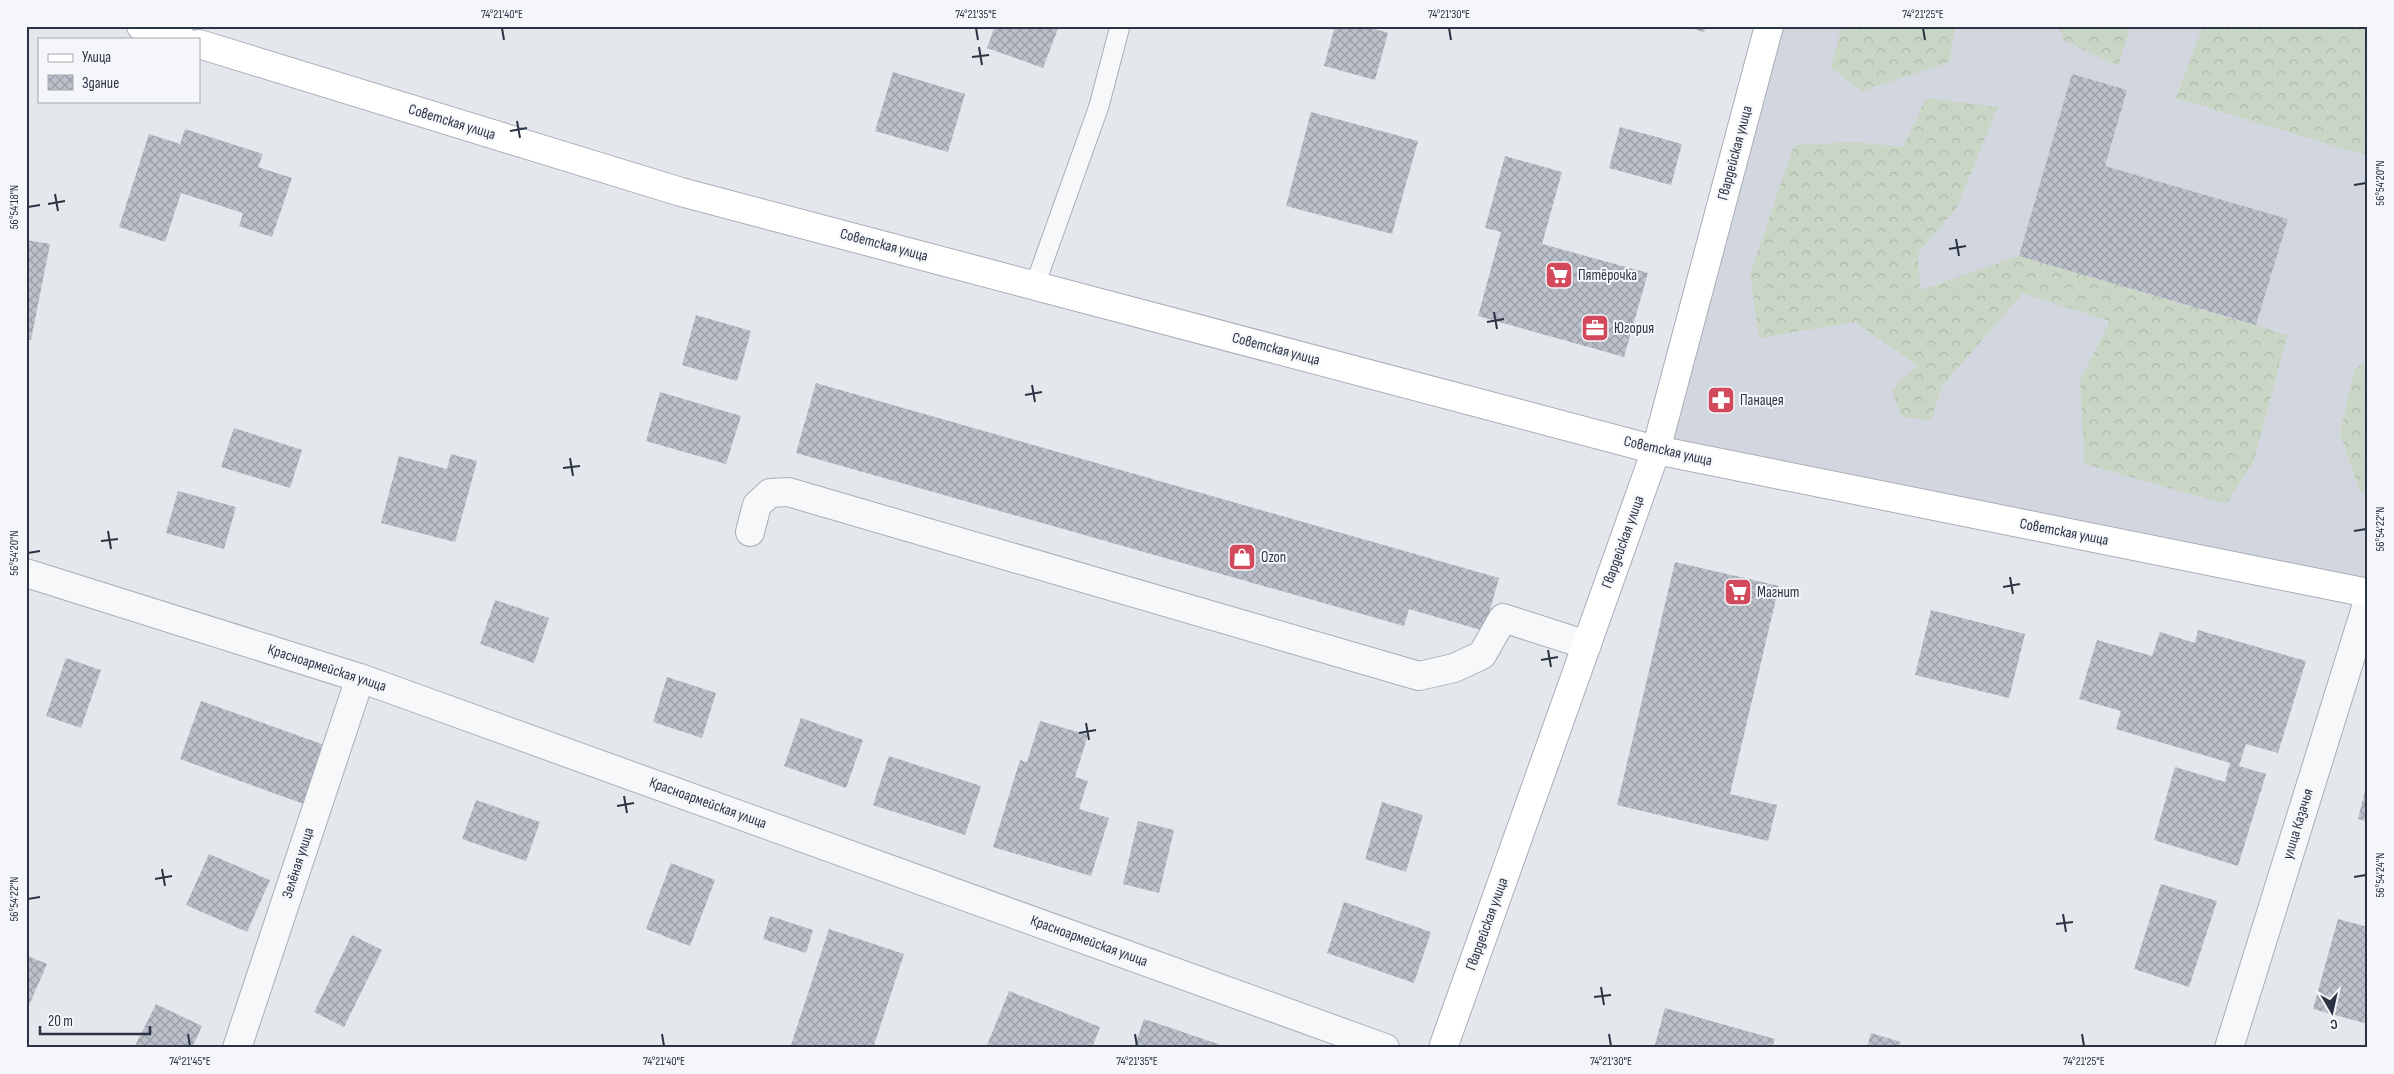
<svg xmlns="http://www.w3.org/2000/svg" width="2394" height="1074" font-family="'Sofia Sans Condensed',sans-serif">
<defs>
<pattern id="forest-crowns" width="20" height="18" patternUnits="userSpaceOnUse" patternTransform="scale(1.25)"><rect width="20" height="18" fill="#c9d6c5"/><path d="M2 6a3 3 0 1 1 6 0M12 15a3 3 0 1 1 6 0" fill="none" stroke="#adb8ab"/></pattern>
<pattern id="building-cross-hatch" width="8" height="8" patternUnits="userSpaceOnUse" patternTransform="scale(1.25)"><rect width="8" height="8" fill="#bbc0ca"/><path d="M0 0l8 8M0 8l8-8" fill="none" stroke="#989da6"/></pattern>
</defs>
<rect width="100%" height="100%" fill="#e4e7ec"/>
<polygon fill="#d2d6de" points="1769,26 2368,26 2368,593 1656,450"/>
<g fill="url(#forest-crowns)">
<polygon points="1842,26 1956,26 1949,62 1862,91 1831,68"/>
<polygon points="2058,26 2131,26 2118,66 2063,40"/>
<polygon points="2203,26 2368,26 2368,156 2176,98"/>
<polygon points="1926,98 1998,107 1957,207 1918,253 1920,290 2019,256 2287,335 2254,461 2226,504 2085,464 2080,381 2110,321 2023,293 1942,386 1931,421 1901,416 1892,389 1917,365 1855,322 1759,338 1750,274 1794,145 1856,142 1903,147"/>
<polygon points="2368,361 2368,494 2360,492 2340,433 2355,369"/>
</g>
<g fill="url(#building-cross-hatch)">
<polygon points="995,26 1059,26 1043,68 987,48"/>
<polygon points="1335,26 1365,26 1388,33 1375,80 1324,66"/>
<polygon points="1683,26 1706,26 1704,32"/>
<polygon points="893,72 965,94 948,152 875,131"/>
<polygon points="2072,74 2127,90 2105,166 2288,219 2256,325 2019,256"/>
<polygon points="1311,112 1418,141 1392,234 1286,206"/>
<polygon points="1620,127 1682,144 1671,185 1609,168"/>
<polygon points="185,129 263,154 258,167 292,178 272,237 239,226 243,213 181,193 165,242 119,227 149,134 180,144"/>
<polygon points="1505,156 1562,172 1542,244 1648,273 1624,357 1478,316 1501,232 1485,228"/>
<polygon points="26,240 50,244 31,340 26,339"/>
<polygon points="696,315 751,331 737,381 682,365"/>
<polygon points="816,383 1499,578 1484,631 1409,609 1404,626 796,453"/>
<polygon points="660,392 741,416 726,464 646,441"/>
<polygon points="234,428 302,450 290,488 221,467"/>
<polygon points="451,454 477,461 455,542 381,523 399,456 447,469"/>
<polygon points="178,491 236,507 224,549 166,533"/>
<polygon points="1675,562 1779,586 1730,794 1777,805 1768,841 1617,805"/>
<polygon points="495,600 549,618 534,663 480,644"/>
<polygon points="1931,610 2025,634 2009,698 1915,675"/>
<polygon points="2198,630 2306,661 2278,753 2246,744 2239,766 2266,774 2238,866 2154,840 2175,767 2225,782 2230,763 2116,729 2121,711 2079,699 2097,640 2152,656 2160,632 2195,643"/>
<polygon points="66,658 101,670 81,728 46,716"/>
<polygon points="667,677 716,693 702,738 653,722"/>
<polygon points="201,701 333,748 312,807 180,759"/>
<polygon points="801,718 863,740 846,788 784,766"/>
<polygon points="1040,721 1088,735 1075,777 1088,781 1079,809 1109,818 1091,876 993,847 1020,760 1027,762"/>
<polygon points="889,756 981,786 965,835 873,805"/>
<polygon points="2367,783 2368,783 2368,822 2358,819"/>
<polygon points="476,800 540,822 526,861 462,839"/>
<polygon points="1382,802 1423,815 1406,872 1365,859"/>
<polygon points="1138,821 1174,830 1159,893 1123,884"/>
<polygon points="209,854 270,880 247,932 186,905"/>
<polygon points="671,863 715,880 690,946 646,929"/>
<polygon points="2161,884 2217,901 2189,987 2134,969"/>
<polygon points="1344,902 1431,932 1414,983 1327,953"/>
<polygon points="770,916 813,930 806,953 763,939"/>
<polygon points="2338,919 2368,927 2368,1024 2313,1009"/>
<polygon points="829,929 904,954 873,1048 790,1048"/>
<polygon points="352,935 382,950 344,1027 314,1012"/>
<polygon points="26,955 47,964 26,1012"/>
<polygon points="1009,991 1100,1027 1092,1048 986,1048"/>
<polygon points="156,1004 202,1026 192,1048 134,1048"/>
<polygon points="1665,1008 1775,1039 1772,1048 1654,1048"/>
<polygon points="1144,1019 1227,1047 1226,1048 1134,1048"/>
<polygon points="1871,1033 1901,1042 1899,1048 1867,1048"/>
</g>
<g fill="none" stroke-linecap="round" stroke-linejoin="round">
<g stroke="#a9aeb7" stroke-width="21">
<polyline id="lane" points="1035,285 1099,106 1120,26"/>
</g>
<g stroke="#a9aeb7" stroke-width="30">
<g id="street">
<polyline points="750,532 757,505 770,493 788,492 1419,676 1454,668 1482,655 1503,618 1587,645"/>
<polyline points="26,573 360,678 1385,1048"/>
<polyline points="237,1048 360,678"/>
<polyline points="2229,1048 2368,601"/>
</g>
</g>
<g stroke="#a9aeb7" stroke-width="30">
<g id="secondary">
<polyline points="141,26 182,39"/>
<polyline points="199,44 681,192 1656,450 2368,593"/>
<polyline points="1443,1048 1656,450 1769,26"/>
</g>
</g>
<use href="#lane" stroke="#f7f8fa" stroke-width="19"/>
<use href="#street" stroke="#f7f8fa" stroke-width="28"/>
<use href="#secondary" stroke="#fff" stroke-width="28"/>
</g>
<path fill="none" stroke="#2b3445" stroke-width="2" d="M502,28L504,40M976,28L978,40M1449,28L1451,40M1923,28L1925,40M979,47L982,65M972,57L989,55M517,121L520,138M510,131L527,128M2354,185L2366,183M55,194L58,211M48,204L65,201M28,207L40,205M1956,239L1959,256M1949,249L1966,246M1494,312L1497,329M1487,322L1504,319M1032,385L1035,402M1025,395L1042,392M570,458L573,476M563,468L580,466M108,531L111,549M2354,531L2366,529M101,541L118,539M28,553L40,551M2010,577L2013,594M2003,587L2020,584M1548,650L1551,667M1541,660L1558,657M1086,723L1089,740M1079,733L1096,730M624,796L627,813M617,806L634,803M162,869L165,886M2354,877L2366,875M155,879L172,876M28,899L40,897M2063,914L2066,932M2056,924L2073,922M1601,987L1604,1005M1594,997L1611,995M188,1034L190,1046M662,1034L664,1046M1135,1034L1137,1046M1609,1034L1611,1046M2082,1034L2084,1046"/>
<defs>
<g id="supermarket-square" transform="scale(1.4375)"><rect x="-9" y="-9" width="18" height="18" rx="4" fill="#d1495b" stroke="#f4f6f9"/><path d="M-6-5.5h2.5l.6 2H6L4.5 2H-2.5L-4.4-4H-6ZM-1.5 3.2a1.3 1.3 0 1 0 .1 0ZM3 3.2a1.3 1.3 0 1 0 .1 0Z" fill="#fff"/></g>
<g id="office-square" transform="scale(1.4375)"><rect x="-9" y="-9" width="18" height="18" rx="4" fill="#d1495b" stroke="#f4f6f9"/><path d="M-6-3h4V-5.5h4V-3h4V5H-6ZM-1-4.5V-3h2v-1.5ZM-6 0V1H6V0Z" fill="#fff"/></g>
<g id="pharmacy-square" transform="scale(1.4375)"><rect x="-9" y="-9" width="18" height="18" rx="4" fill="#d1495b" stroke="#f4f6f9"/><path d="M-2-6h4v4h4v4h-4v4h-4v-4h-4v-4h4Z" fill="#fff"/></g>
<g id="shop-square" transform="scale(1.4375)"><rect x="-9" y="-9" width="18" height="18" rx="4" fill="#d1495b" stroke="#f4f6f9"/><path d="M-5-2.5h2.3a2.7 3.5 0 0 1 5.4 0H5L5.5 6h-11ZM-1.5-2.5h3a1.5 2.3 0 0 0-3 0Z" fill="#fff"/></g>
</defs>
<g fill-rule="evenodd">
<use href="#supermarket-square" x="1559" y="275"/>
<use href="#office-square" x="1595" y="328"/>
<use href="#pharmacy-square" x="1721" y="400"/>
<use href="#shop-square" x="1242" y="557"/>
<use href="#supermarket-square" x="1738" y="592"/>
</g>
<g text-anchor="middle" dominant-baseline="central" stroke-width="4" stroke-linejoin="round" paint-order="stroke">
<g font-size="15" fill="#2b3445" stroke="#f4f6f9">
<text transform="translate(452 122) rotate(17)">Советская улица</text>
<text transform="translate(1735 153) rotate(-75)">Гвардейская улица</text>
<text transform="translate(884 245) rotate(15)">Советская улица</text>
<text transform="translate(1276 349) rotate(15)">Советская улица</text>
<text transform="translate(1668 451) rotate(13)">Советская улица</text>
<text transform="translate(2064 532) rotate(11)">Советская улица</text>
<text transform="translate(1623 542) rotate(-70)">Гвардейская улица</text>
<text transform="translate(327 668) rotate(18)">Красноармейская улица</text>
<text transform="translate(708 803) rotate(20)">Красноармейская улица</text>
<text transform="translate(2298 824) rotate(-73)">улица Казачья</text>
<text transform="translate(298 863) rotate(-72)">Зелёная улица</text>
<text transform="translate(1487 924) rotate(-70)">Гвардейская улица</text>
<text transform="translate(1089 941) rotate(20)">Красноармейская улица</text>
</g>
<g font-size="15" fill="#2b3445" stroke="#f4f6f9" text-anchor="start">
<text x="1578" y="275">Пятёрочка</text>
<text x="1614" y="328">Югория</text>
<text x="1740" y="400">Панацея</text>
<text x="1261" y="557">Ozon</text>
<text x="1757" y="592">Магнит</text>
</g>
</g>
<rect width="2394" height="1074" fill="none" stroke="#f4f6f9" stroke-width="55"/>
<rect x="38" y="38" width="162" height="65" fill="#f4f6f9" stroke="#a4a8b1"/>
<rect x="48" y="54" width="25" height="8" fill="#ffffff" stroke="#a4a8b1"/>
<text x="82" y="62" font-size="15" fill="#2b3445">Улица</text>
<rect x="48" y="75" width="25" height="15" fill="url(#building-cross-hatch)" stroke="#a4a8b1"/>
<text x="82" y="88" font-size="15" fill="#2b3445">Здание</text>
<g transform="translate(2332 1012) rotate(171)" stroke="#f4f6f9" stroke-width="4" paint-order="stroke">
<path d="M0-4L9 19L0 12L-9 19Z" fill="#2b3445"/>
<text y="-8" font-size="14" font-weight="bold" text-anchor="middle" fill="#2b3445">С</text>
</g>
<path d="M40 1026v8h110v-8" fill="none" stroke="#2b3445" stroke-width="2.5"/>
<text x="48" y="1026" font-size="15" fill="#2b3445" stroke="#f4f6f9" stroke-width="4" paint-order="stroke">20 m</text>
<rect x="28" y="28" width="2338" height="1018" fill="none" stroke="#2b3445" stroke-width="2"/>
<g font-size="12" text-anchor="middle" fill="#2b3445">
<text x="502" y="18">74°21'40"E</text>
<text x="976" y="18">74°21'35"E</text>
<text x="1449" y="18">74°21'30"E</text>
<text x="1923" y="18">74°21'25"E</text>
<text transform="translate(2380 183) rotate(-90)" y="4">56°54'20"N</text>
<text transform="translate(14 207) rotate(-90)" y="4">56°54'18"N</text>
<text transform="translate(2380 529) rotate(-90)" y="4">56°54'22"N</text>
<text transform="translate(14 553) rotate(-90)" y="4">56°54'20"N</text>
<text transform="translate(2380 875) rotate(-90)" y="4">56°54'24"N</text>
<text transform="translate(14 899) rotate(-90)" y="4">56°54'22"N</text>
<text x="190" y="1065">74°21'45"E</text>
<text x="664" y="1065">74°21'40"E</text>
<text x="1137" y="1065">74°21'35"E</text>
<text x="1611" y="1065">74°21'30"E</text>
<text x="2084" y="1065">74°21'25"E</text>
</g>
</svg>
